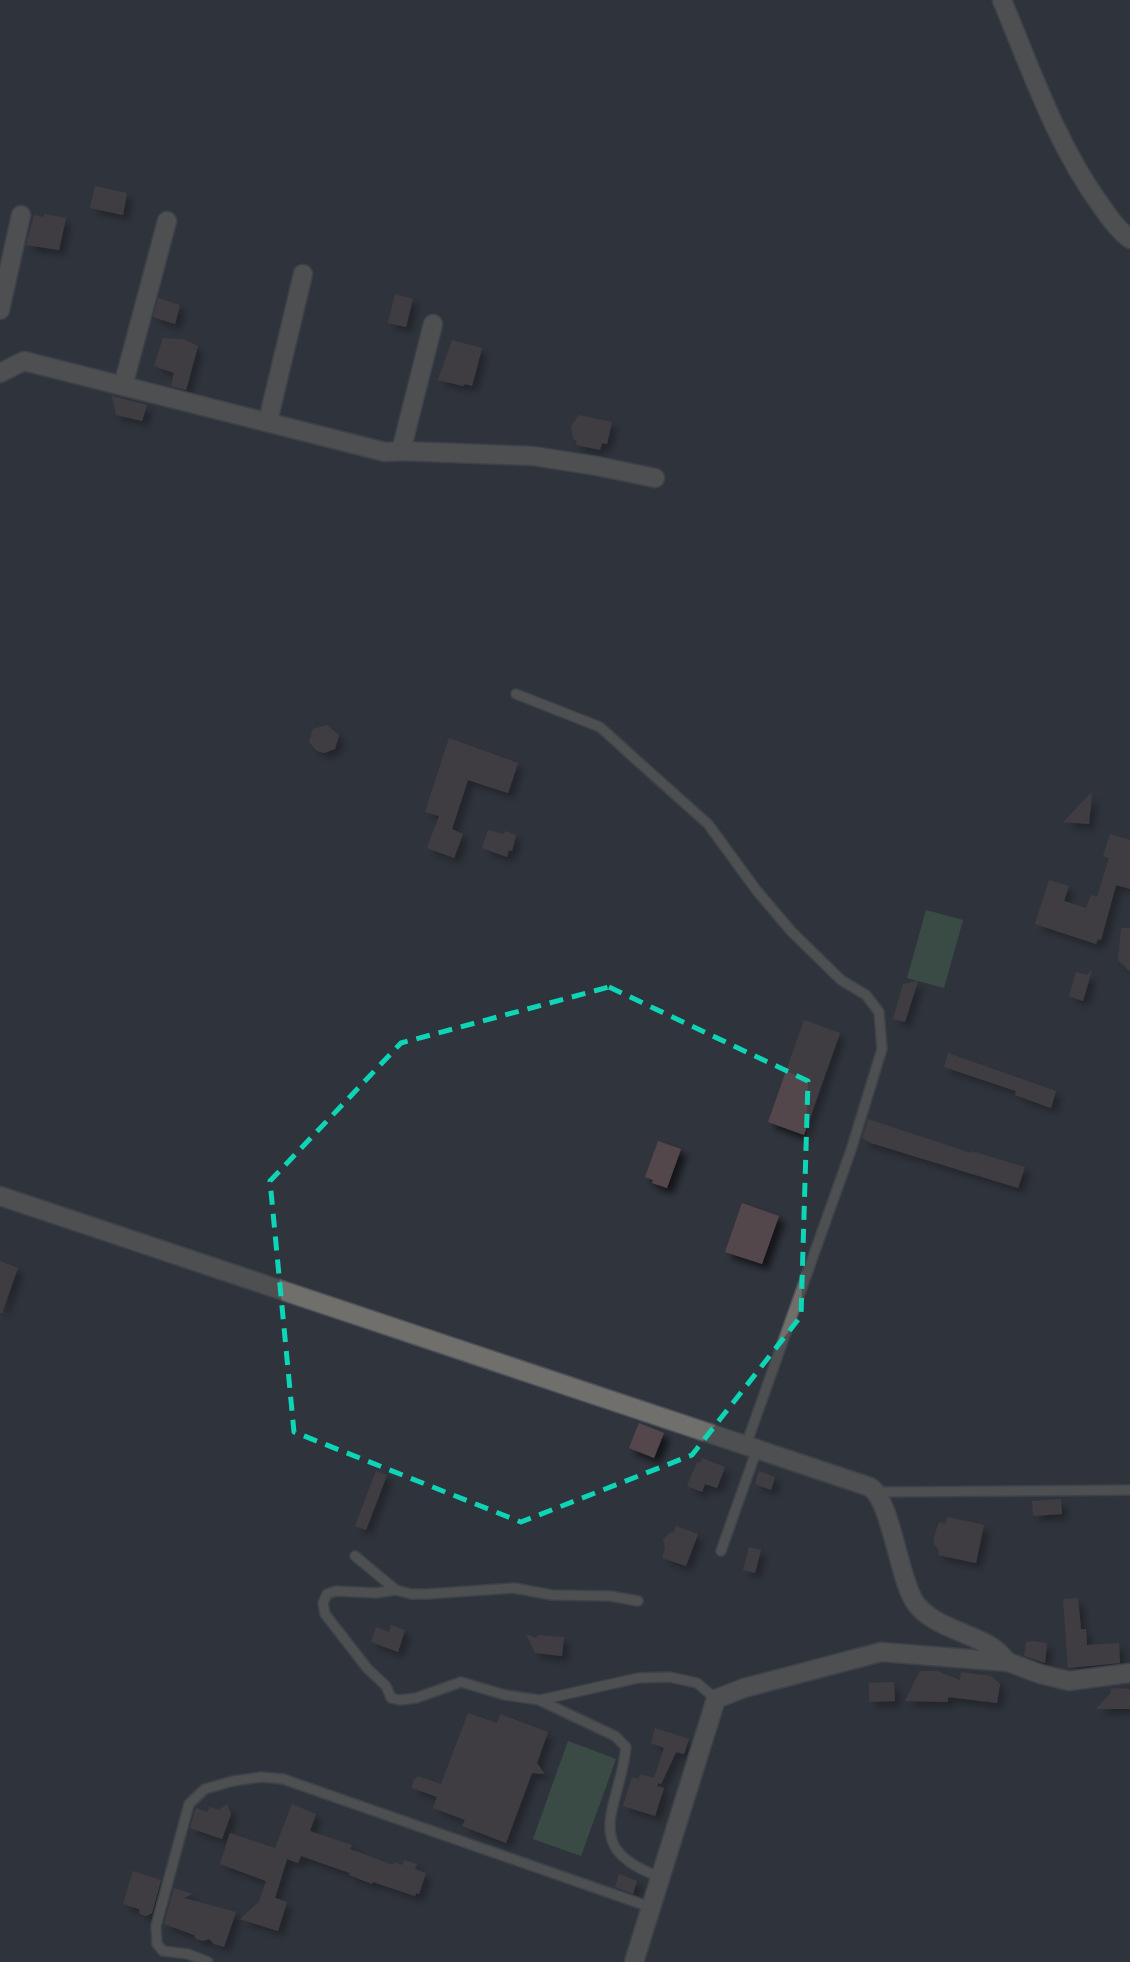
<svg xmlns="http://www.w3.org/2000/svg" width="1130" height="1962" font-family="Raleway,sans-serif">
<defs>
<filter id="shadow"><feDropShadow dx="6" dy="6" stdDeviation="3.5" flood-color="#0009"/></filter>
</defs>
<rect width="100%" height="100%" fill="#30343d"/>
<g fill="#45674f">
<polygon points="926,910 963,920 944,988 907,978"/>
<polygon points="568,1741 616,1759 581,1856 533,1839"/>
</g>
<g fill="#53474b" filter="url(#shadow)">
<polygon points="95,186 127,193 123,215 90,208"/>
<polygon points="44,214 66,218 59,250 26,245 34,215 44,217"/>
<polygon points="395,294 413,299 406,327 388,323"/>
<polygon points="158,298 180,305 175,324 153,317"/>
<polygon points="163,338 183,339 198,346 186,390 171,386 174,373 154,366"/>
<polygon points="452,340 482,348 472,386 465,384 463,386 438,380"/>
<polygon points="112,396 147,405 142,421 116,415"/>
<polygon points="579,415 612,422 607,444 602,443 600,450 576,445 577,441 573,439 571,426"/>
<polygon points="327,725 339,735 335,749 324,753 317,751 309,742 313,729"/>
<polygon points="449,738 518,763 508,793 468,780 452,829 463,834 454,858 427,848 439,816 425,812"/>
<polygon points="1092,792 1089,824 1063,822"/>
<polygon points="488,830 504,834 505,831 516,835 512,851 509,850 507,857 482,848"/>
<polygon points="1110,834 1130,840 1130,889 1116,885 1101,940 1098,939 1096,944 1035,924 1049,880 1069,886 1064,901 1086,908 1091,895 1097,897 1109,858 1103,856"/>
<polygon points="1121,928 1130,928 1130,972 1118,960"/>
<polygon points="1092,970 1083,1001 1069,996 1076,972 1087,975"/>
<polygon points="918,981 905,1022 893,1019 903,984"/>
<polygon points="804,1020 840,1033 804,1135 768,1122"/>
<polygon points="948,1053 1056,1091 1051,1108 1015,1095 1016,1091 944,1067"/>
<polygon points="868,1119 971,1153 972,1151 1025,1167 1018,1188 871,1143 862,1138"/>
<polygon points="658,1141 681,1149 667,1188 652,1183 653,1180 645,1177"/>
<polygon points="742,1203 779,1216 762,1264 725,1252"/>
<polygon points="0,1261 18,1268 2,1313 0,1313"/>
<polygon points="639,1423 664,1433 654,1458 629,1448"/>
<polygon points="702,1458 725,1467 717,1488 705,1484 702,1492 687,1486 697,1462 700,1463"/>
<polygon points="376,1471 387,1475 366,1530 355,1526"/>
<polygon points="759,1471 775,1477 771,1490 755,1484"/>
<polygon points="1061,1499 1062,1514 1033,1516 1032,1501"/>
<polygon points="947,1517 984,1525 976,1563 938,1555 939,1551 934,1544 934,1537 939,1522 946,1524"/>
<polygon points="676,1526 698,1534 686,1566 662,1558 665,1549 663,1540 669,1533 674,1532"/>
<polygon points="749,1547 761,1550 755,1573 743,1570"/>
<polygon points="1078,1598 1081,1629 1086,1629 1087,1645 1119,1643 1120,1663 1068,1668 1063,1599"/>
<polygon points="391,1625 405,1630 398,1652 371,1642 376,1627 389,1632"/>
<polygon points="526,1634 536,1638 538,1635 564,1637 562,1656 535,1653"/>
<polygon points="1033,1641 1047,1643 1045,1663 1024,1656 1026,1642"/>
<polygon points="920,1671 937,1671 960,1680 961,1672 991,1676 1000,1684 997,1703 948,1697 948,1702 905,1701"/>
<polygon points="894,1682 895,1701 869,1702 869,1683"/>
<polygon points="1116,1688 1130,1689 1130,1709 1096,1709 1111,1693 1111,1689"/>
<polygon points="468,1713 497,1723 500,1714 548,1732 537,1763 545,1774 532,1773 506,1843 462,1826 465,1820 433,1808 437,1797 412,1788 413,1781 418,1776 441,1784"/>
<polygon points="655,1728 689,1739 684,1754 676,1752 661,1784 658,1783 657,1786 664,1788 655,1816 623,1806 632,1777 638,1779 640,1774 654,1778 664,1748 651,1743"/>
<polygon points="227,1804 231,1814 222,1839 190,1828 196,1808 208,1812 209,1807 219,1810"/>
<polygon points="292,1804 316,1814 310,1831 352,1845 350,1849 393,1865 394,1862 402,1865 404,1860 417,1864 415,1869 426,1873 419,1894 416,1893 415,1896 373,1882 372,1884 349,1875 350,1873 301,1856 298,1863 287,1859 275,1898 287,1902 278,1931 240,1919 259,1902 266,1881 220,1864 230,1833 275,1848"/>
<polygon points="133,1871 161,1880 152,1913 146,1916 140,1914 139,1909 123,1904"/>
<polygon points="619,1874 637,1881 633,1894 615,1887"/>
<polygon points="174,1888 192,1894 184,1898 236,1912 224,1947 214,1944 209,1939 203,1941 196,1939 194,1935 164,1924"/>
</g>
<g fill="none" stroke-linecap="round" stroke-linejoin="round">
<g stroke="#4f535b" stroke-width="12">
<g id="service">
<polyline points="516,694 600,727 642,765 708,824 757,891 791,931 841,980 866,995 879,1012 882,1049 851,1150 746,1445"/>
<polyline points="876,1492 1130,1490"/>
<polyline points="721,1551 757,1449"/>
<polyline points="355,1556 396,1590"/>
<polyline points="638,1601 610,1596 552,1595 514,1588 427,1594 411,1594 396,1590 376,1593 336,1591 327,1594 323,1603 325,1614 367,1668 386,1686 391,1698 400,1700 416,1698 461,1682 505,1695 540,1700 638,1678 670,1677 697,1683 716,1699"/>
<path d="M541,1701L615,1736L626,1747C620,1808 578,1848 660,1877"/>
<polyline points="208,1962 188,1954 163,1951 157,1944 156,1926 189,1804 205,1789 233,1781 261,1777 283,1779 650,1907"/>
</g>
</g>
<g stroke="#4f535b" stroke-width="21">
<g id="minor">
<path d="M1002,0C1031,70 1057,146 1102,207C1110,219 1119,231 1130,239"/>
<polyline points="0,310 21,215"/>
<polyline points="0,373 24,361 385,452 401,451 533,456 597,466 655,478"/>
<polyline points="123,386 167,221"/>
<polyline points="268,421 303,274"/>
<polyline points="401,451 433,324"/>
<path d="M0,1196L870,1487C891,1501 898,1574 914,1601C930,1626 969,1632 992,1647C998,1651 1003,1657 1008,1662"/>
<polyline points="634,1962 716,1699 744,1688 881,1652 1008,1662 1040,1674 1069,1681 1130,1673"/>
</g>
</g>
<use href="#service" stroke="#716f6b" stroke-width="9"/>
<use href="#minor" stroke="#716f6b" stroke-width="18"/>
</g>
<path d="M0 0H1130V1962H0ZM609,987L808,1081L801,1316L692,1455L521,1522L294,1432L270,1181L401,1043Z" fill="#30343d" fill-opacity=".55" fill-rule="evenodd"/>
<path fill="none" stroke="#0dd5b5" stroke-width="5" stroke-dasharray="14 9" stroke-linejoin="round" d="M609,987L808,1081L801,1316L692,1455L521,1522L294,1432L270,1181L401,1043Z"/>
</svg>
